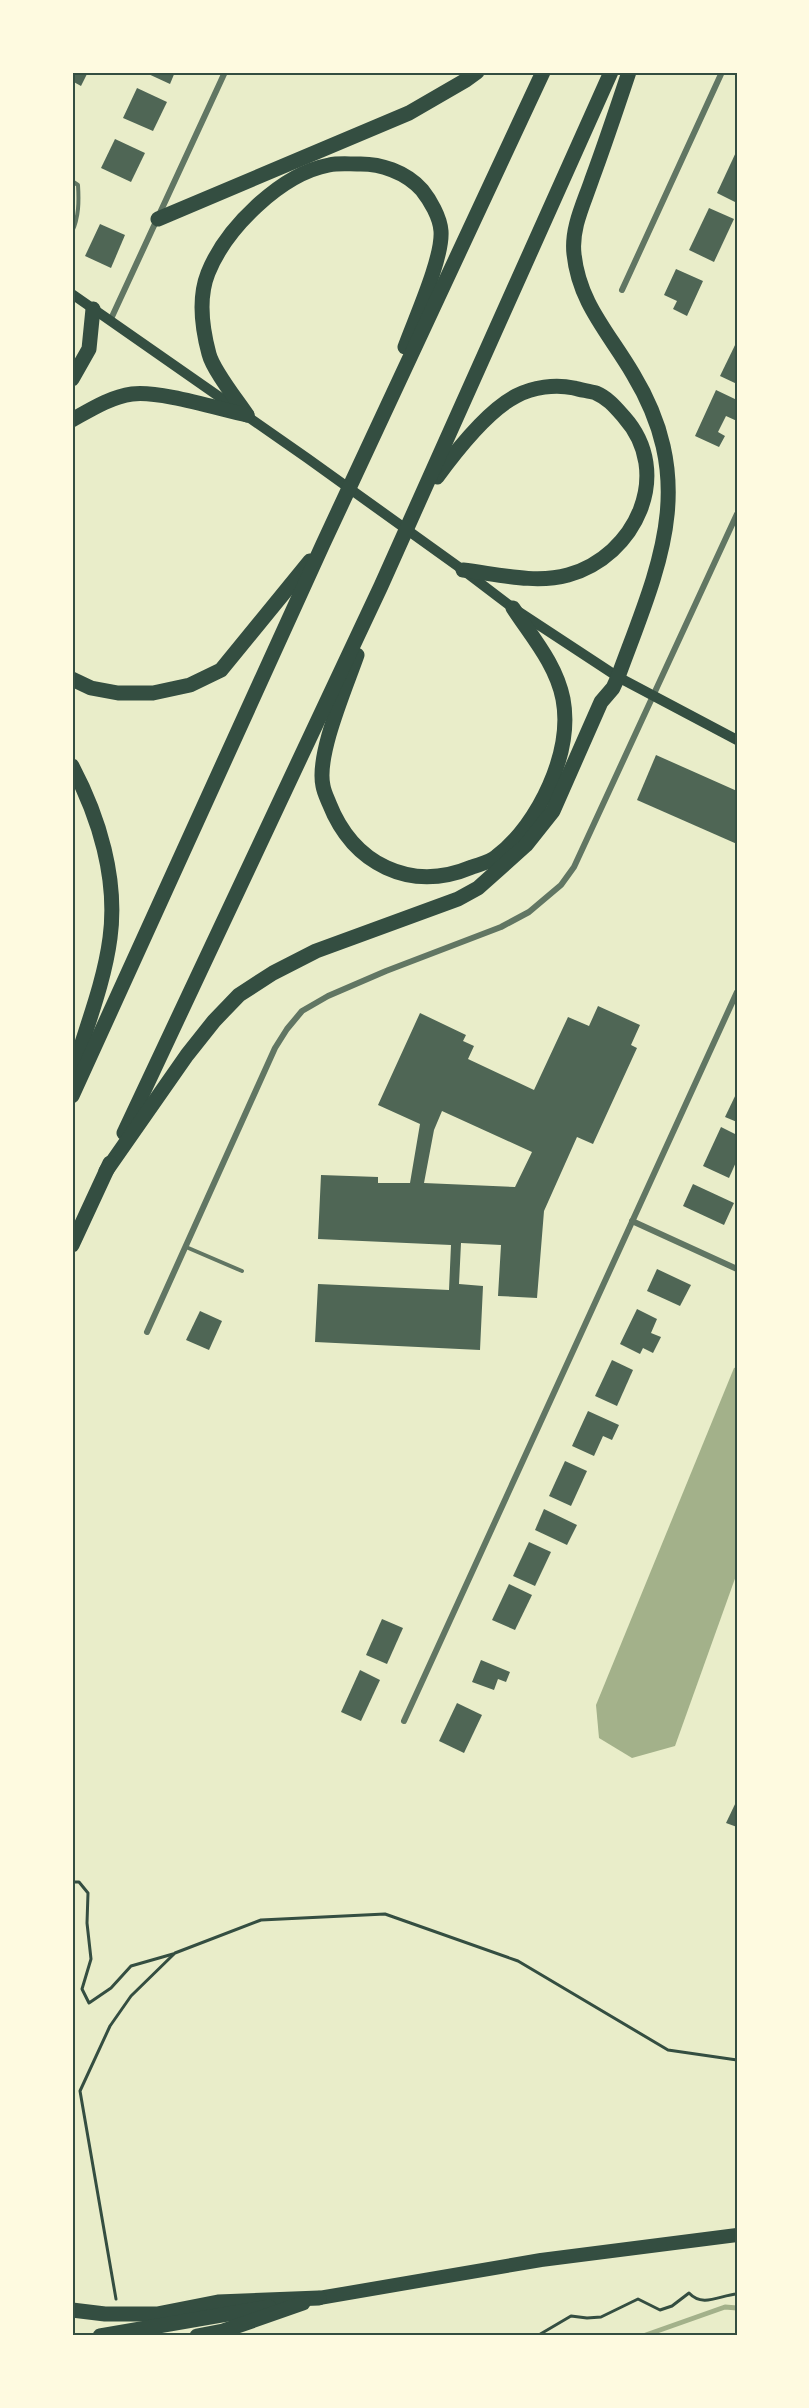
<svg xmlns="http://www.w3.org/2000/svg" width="809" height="2408" font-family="'Alegreya Sans',sans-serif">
<rect width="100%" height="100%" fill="#e9edc9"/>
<polygon fill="#a3b18a" points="737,1367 737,1573 675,1746 632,1758 599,1738 596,1705 734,1368"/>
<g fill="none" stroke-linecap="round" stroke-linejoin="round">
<polyline stroke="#a3b18a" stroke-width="5" points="643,2336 725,2307 737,2308"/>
</g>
<g fill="#4f6655" fill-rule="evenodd">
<polygon points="72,72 88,72 81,86 72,81"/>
<polygon points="144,72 175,72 170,84"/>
<polygon points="137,88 167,102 153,131 123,118"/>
<polygon points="115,139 145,153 131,182 101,168"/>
<polygon points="737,150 737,203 717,193"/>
<polygon points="709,208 734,219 714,262 689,250"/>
<polygon points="100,224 125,235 111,268 85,256"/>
<polygon points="676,269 703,281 687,316 673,309 677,301 664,295"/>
<polygon points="737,341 737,384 720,376"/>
<polygon points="716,390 737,400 737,421 726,416 718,432 725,436 719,447 695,436"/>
<polygon points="656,755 737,791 737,844 637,800"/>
<path d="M598,1006L640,1025L631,1045L637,1048L593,1144L577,1137L544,1211L537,1298L498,1296L501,1245L461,1243L459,1284L483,1286L480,1350L315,1342L318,1284L449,1290L451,1245L318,1239L321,1175L378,1177V1183H410L420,1124L378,1105L420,1013L466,1035L463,1041L474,1046L468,1059L534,1090L568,1017L589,1026ZM442,1111L532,1152L515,1187L424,1183L434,1130Z"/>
<polygon points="737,1092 737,1122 725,1117"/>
<polygon points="721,1127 737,1135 737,1160 729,1178 703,1166"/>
<polygon points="693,1184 734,1203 724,1225 683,1206"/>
<polygon points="657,1269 691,1285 680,1306 647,1291"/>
<polygon points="637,1309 657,1319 651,1333 661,1337 653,1353 643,1348 640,1354 620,1344"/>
<polygon points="200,1311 222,1321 209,1350 186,1340"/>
<polygon points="612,1360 633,1370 617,1406 595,1396"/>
<polygon points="588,1411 619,1425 612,1440 603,1436 594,1456 572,1446"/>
<polygon points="565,1461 587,1471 571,1506 549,1496"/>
<polygon points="544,1509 577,1525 567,1545 535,1530"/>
<polygon points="529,1542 551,1552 535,1586 513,1576"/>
<polygon points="509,1584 532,1595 515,1630 492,1620"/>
<polygon points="382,1619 403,1628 387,1664 366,1655"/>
<polygon points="481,1660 510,1672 506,1682 498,1679 494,1690 472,1682"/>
<polygon points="360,1670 380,1680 361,1721 341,1712"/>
<polygon points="457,1703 482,1715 464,1753 439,1741"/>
<polygon points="737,1800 737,1827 726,1823"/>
</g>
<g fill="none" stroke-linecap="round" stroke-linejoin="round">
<g stroke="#344e41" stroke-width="3">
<polyline points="72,1882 79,1882 88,1893 87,1923 91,1959 82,1989 89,2003 111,1988 131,1966 173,1954"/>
<polyline points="116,2299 80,2091 110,2026 131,1996 175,1953 261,1920 385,1914 518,1961 668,2050 737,2060"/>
<path d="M537,2336L571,2316L587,2318L601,2317L638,2299L660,2310L672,2306L689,2293C703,2308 720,2295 737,2294"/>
</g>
<g stroke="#617663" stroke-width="4">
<path d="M72,181L78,185C79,201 79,217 72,232"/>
<polyline points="186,1247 242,1271"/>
</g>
<g stroke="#617663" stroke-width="6">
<polyline points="622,290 722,72"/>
<polyline points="110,321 225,72"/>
<polyline points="632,1221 737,1269"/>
<polyline points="147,1332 275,1048 287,1029 302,1011 328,996 386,971 501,927 529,912 561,885 574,867 737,514"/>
<polyline points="404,1721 737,992"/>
</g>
<polyline stroke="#344e41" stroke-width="10" points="72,294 307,458 463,570 513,608 618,677 737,740"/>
<polyline stroke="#344e41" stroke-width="14" points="319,2298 541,2260 737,2235"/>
<g stroke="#344e41" stroke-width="15">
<polyline points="158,219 409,113 466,80 477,72"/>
<polyline points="72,379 89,349 93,309"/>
<path d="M247,415C237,400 213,370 209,354C202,328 198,298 208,273C226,228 281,174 329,165C338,163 348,164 357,164C380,163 406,172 422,190C430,200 440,217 441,231C443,258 415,319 405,347"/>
<path d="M72,420C90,410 110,397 132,394C158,390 219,409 247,415"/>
<path d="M437,477C456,451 487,411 516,396C533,387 555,384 574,388C581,390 589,391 596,393C608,398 616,408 624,417C674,473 636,556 568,575C535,584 497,574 463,570"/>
<path d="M357,655C346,687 316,755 323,786C324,792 327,798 329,803C353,864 410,893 472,867C480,864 491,862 497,856C539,824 573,752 563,699C556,664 532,637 513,608"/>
<polyline points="72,679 91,688 118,693 153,693 190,685 221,670 310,561"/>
<path d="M72,766C99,817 118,879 110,938C104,984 85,1030 72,1075"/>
<polyline points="72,1096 323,544 543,72"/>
<polyline points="124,1133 381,586 611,72"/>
<path d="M106,1171L187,1055L214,1021L239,995L273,973L316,951L458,899L478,888L526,845L553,811L601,702L613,688L618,677C658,568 700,485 633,374C609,333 579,303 574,254C571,228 584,203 592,179C605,144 617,108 629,72"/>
<polyline points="72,1245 110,1163"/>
<polyline points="72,2310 105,2314 157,2314 218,2302 319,2298"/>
<polyline points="100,2336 269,2307"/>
<polyline points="197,2336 223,2331 303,2303"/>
</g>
</g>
<rect width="809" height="2408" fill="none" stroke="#fefae0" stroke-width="147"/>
<rect x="74" y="74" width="662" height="2260" fill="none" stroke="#344e41" stroke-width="2"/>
</svg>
